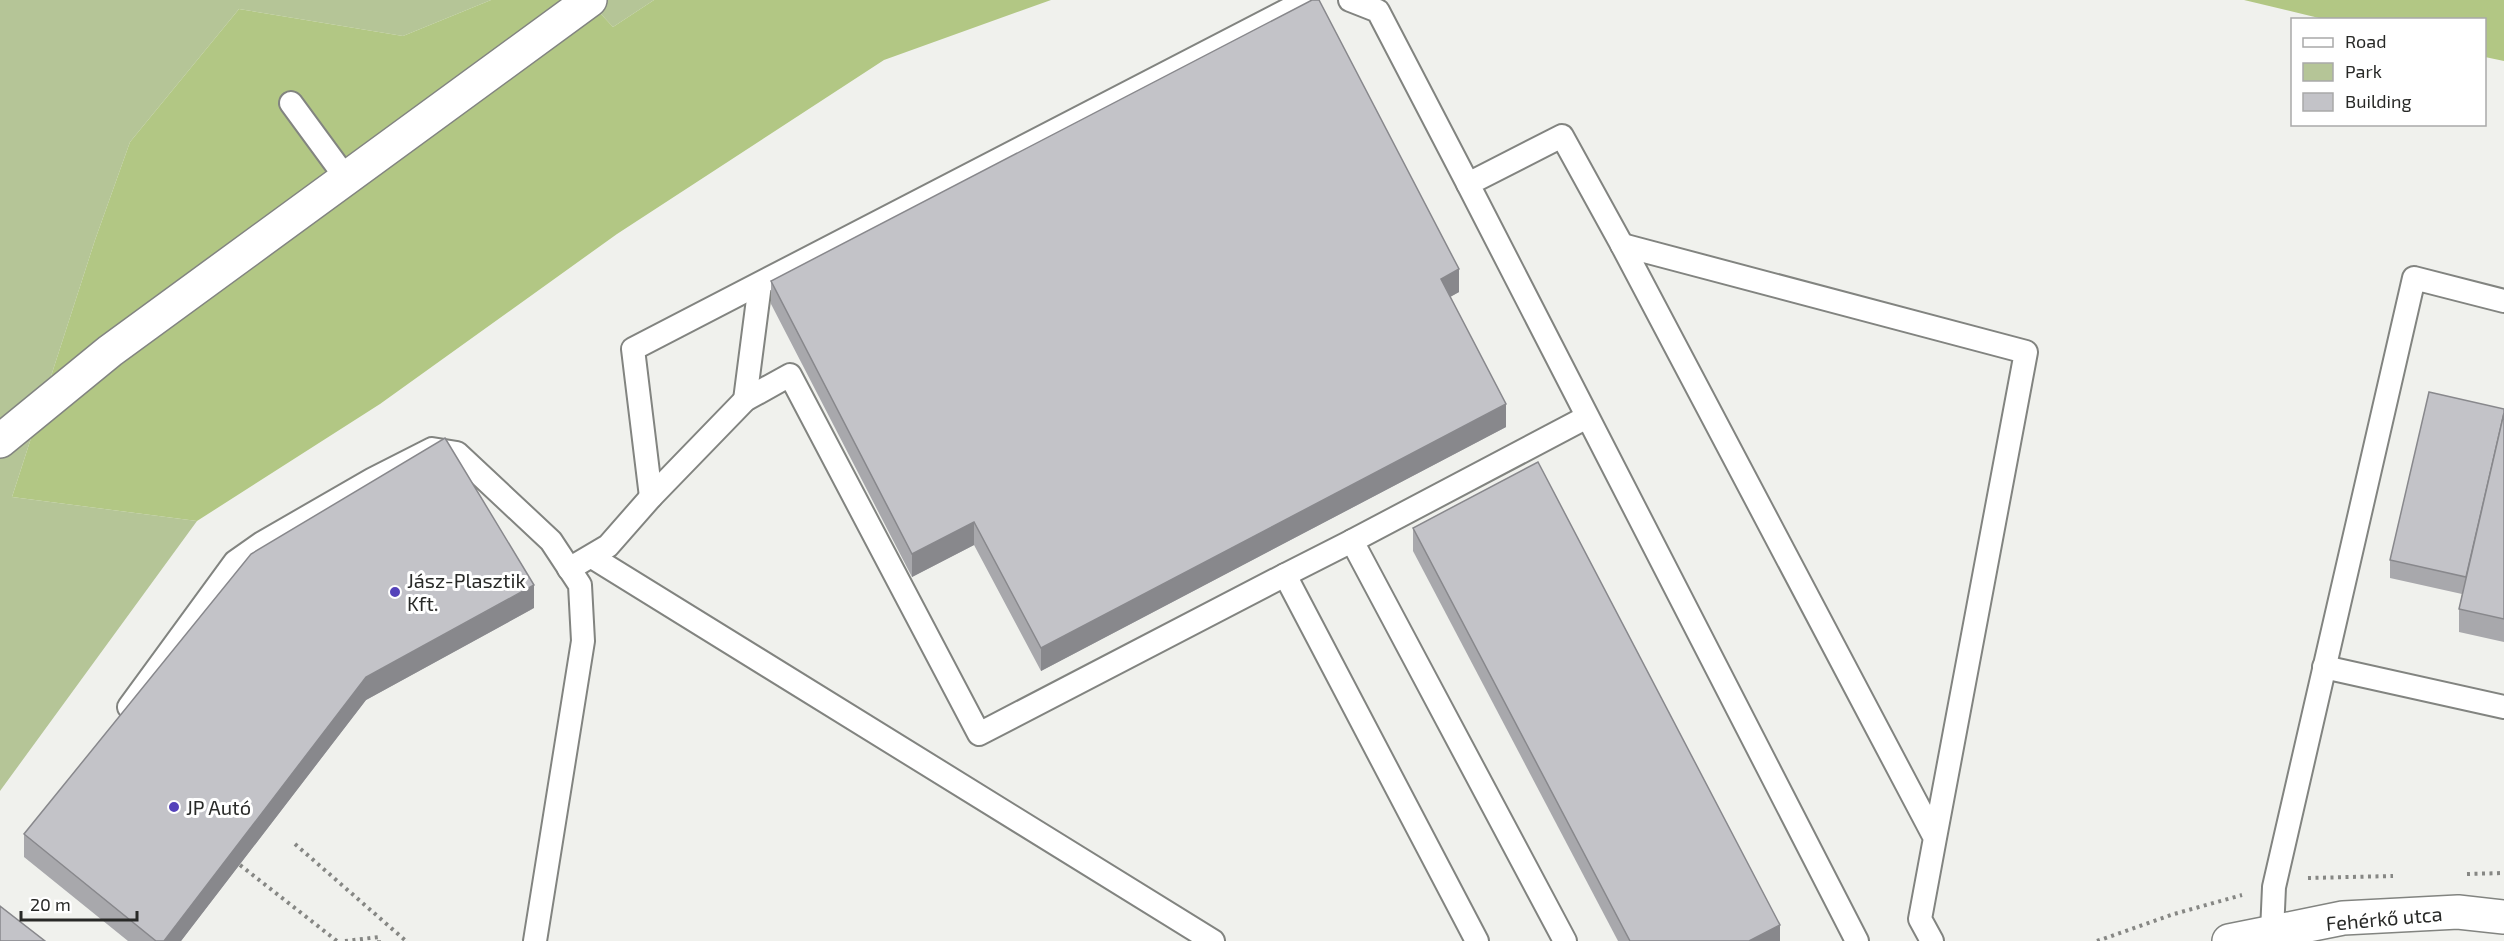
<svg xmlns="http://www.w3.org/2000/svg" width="2504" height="941" font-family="'Exo 2',sans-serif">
<rect width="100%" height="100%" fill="#f0f1ed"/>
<g fill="#b5c597">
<polygon points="0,0 491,0 403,36 239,9 130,142 95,240 12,497 197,521 0,791"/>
<polygon points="588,0 654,0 613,27"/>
</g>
<g fill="#b2c784">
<polygon points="491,0 588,0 613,27 654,0 1051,0 884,60 617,234 380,404 197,521 12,497 95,240 130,142 239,9 403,36"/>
<polygon points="2244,0 2504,0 2504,61 2485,57 2484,20 2323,19"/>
</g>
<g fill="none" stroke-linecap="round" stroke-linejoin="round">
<g stroke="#828480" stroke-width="26">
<g id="service">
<polyline points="1350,0 1378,11 1468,184"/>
<polyline points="291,103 346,178"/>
<polyline points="1622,245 1562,136 1468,184 1857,941"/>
<polyline points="745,400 760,284"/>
<polyline points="651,497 633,349 1307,0"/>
<polyline points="1352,541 1285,575 1477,941"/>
<polyline points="592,557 1213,941"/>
<polyline points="569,569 608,546 651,497 745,400 790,375 979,734 1285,575"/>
<polyline points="2324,667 2504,707"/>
<polyline points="129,707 235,562 262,543 373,479 432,449 457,453 551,541 580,585 583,641 535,941"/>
<polyline points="2272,932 2274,887 2414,278 2504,301"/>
<polyline points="1565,941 1352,541 1587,417"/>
<polyline points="1932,941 1920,919 1935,838 2026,352 1622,245 1935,838"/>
</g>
</g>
<g stroke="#828480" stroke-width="36">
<polyline id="minor" points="2229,941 2343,918 2458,912 2504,917"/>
</g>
<g stroke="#828480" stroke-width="36">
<polyline id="motorway" points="0,441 110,351 590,0"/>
</g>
<g stroke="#868784" stroke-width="4" stroke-dasharray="3 4.5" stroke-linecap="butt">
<polyline points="295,844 406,941"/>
<polyline points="240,865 337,941"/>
<polyline points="2467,874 2504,873"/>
<polyline points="2308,878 2393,876"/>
<polyline points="345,941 379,937 379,941"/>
<polyline points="2097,941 2174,914 2242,895"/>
</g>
<use href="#service" stroke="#fff" stroke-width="22"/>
<use href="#minor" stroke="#fff" stroke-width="33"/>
<use href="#motorway" stroke="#fff" stroke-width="33"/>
</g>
<g fill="#a8a8ac">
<polygon points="771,281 1459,292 1450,297 1506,427 1041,671 974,545 912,577 771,304"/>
<polygon points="2504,409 2504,642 2459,632 2459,609 2462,594 2390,578 2390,560"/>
<polygon points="1413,528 1780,941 1618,941 1413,551"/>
<polygon points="534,608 366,700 181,941 128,941 24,857 24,834"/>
</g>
<g fill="#88888c">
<polygon points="1459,269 1459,292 1441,302 1441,279"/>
<polygon points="1506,404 1506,427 1041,671 1041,648"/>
<polygon points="974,522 974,545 912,577 912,554"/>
<polygon points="534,585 534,608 366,700 181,941 164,941 366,677"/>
<polygon points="1780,925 1780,941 1749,941"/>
</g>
<g fill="#c3c3c8" stroke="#88888c" stroke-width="1.5">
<polygon points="1312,0 1319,0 1459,269 1441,279 1506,404 1041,648 974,522 912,554 771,281"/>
<polygon points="2429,392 2504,409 2504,413 2466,577 2390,560"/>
<polygon points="2504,413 2504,619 2459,609"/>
<polygon points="445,438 534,585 366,677 164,941 156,941 24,834 251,554"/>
<polygon points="1538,462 1780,925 1749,941 1630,941 1413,528"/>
<polygon points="0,906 45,941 0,941"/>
</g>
<g fill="#5442ba" stroke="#fff" stroke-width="2">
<circle cx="395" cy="592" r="6"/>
<circle cx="174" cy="807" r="6"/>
</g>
<g text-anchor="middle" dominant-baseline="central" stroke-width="6" stroke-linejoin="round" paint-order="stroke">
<g font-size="20" fill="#282927" stroke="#fff" text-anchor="start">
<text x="407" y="580">Jász-Plasztik<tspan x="407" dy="23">Kft.</tspan></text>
<text x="186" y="807">JP Autó</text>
</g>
<g font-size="20" fill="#282927" stroke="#fff">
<text transform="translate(2384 918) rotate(-5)">Fehérkő utca</text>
</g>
</g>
<rect x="2291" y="18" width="195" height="108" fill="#ffffff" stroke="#a9a9a9" stroke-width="1.5"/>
<rect x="2303" y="38" width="30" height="9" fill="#ffffff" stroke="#a9a9a9" stroke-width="1.5"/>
<text x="2345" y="48" font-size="18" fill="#282927">Road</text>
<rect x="2303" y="63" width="30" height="18" fill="#b5c597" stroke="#a9a9a9" stroke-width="1.5"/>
<text x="2345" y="78" font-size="18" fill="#282927">Park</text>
<rect x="2303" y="93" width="30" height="18" fill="#c3c3c8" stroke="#a9a9a9" stroke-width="1.5"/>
<text x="2345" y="108" font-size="18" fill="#282927">Building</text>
<path d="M21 911v9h116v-9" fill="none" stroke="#282927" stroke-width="3"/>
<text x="30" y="911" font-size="18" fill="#282927" stroke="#ffffff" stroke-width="4.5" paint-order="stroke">20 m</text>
</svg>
